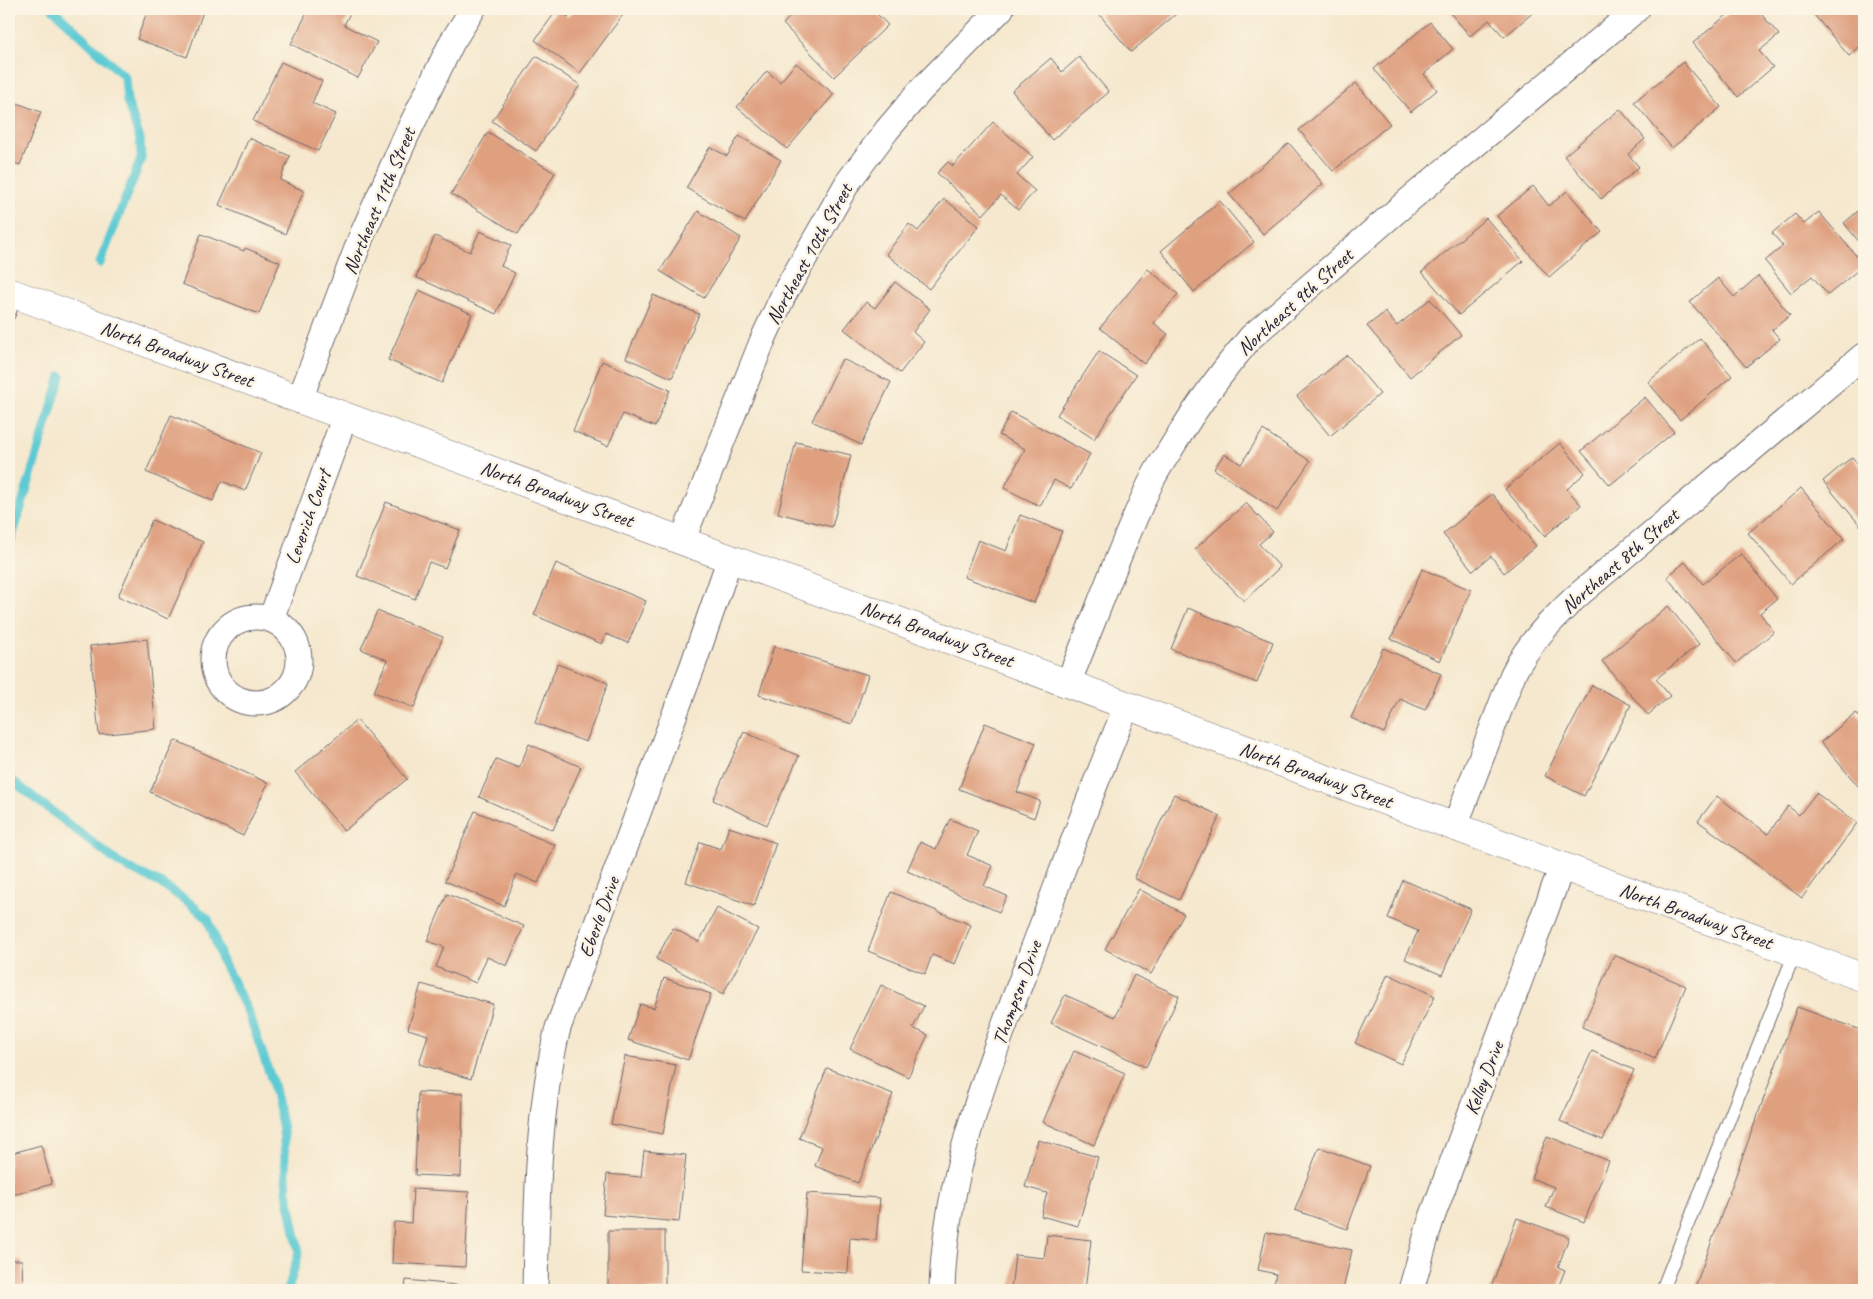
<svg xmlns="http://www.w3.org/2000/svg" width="1873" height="1299" font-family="Caveat,sans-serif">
<rect width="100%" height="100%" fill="#fcf5e5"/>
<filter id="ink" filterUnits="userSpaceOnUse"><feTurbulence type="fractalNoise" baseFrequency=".02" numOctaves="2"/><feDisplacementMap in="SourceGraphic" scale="10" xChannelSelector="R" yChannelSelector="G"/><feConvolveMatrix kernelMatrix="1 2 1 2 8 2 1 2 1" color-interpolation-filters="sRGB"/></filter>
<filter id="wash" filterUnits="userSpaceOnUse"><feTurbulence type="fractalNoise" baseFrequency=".0096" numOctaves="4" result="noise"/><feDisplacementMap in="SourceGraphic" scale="20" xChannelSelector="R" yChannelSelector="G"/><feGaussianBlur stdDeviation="1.12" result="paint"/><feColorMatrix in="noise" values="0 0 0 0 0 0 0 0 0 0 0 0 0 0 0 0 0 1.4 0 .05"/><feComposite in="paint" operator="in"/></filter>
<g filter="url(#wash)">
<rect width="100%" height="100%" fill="#f5e8ce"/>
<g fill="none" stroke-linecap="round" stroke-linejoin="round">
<g stroke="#5dcad3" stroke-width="9">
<polyline points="53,9 125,77 127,101 140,139 141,159 100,263"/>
<polyline points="9,547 61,376"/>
<polyline points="9,778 120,864 160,883 191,904 208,919 222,960 249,1014 273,1084 283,1129 287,1192 299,1252 288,1290"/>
</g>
</g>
<g id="blocks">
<g fill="#dfa080">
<polygon points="148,9 204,9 187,57 137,39"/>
<polygon points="309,9 352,9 344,25 377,42 358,78 291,44"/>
<polygon points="574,9 620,9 625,12 580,73 535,40 557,10 568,17"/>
<polygon points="798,9 872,9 888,25 834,77 783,24"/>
<polygon points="1105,9 1182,9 1131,52 1099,14"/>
<polygon points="1447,9 1535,9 1536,10 1504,37 1489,20 1470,36"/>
<polygon points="1734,9 1757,9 1779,35 1759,51 1773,67 1738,97 1693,43"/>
<polygon points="1809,9 1864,9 1864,43 1849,56"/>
<polygon points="1430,22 1453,49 1424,74 1437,90 1411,112 1374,69"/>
<polygon points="536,56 580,85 536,151 492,121"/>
<polygon points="1079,57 1109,92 1052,140 1012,91 1051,58 1062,72"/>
<polygon points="281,62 322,81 312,103 336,114 318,151 253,121"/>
<polygon points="1683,62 1721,107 1672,148 1634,102"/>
<polygon points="796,63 834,94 787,149 737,107 767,71 780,82"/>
<polygon points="1356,83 1390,124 1333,171 1299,130"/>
<polygon points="9,100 41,112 20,165 9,161"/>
<polygon points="1620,109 1645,139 1628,154 1639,167 1601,199 1564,156"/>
<polygon points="993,122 1033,157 1017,175 1035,191 1018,210 1001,195 983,215 937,173 948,162 953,166"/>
<polygon points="488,132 555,173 518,234 451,194"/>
<polygon points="739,136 781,160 745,222 686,188 710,147 727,156"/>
<polygon points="249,138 290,156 280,180 304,191 285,234 219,205"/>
<polygon points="1289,143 1323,184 1263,234 1229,194"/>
<polygon points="1533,186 1549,206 1567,191 1602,232 1549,277 1497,216"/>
<polygon points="944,199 979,226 929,289 886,254 909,224 918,231"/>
<polygon points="1220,201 1254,242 1194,292 1161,251"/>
<polygon points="1864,206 1864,248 1844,223"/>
<polygon points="698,211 741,238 704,298 660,271"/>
<polygon points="1819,212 1864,265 1828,295 1812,276 1791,293 1765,261 1783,246 1772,233 1795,214 1804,224"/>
<polygon points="1486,218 1523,261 1459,315 1422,272"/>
<polygon points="480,231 511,245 501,266 515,273 496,314 416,277 435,236 470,252"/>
<polygon points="201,234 244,251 245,248 280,262 259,314 182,284"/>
<polygon points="1148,269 1178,294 1154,323 1168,334 1144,364 1100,328"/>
<polygon points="1758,276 1790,315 1772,330 1780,339 1746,367 1690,302 1718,278 1734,297"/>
<polygon points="895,282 930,309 913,332 924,342 900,373 844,329 866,302 875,308"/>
<polygon points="419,290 472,314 442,383 388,360"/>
<polygon points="653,295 699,314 672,378 626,358"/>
<polygon points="1430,299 1461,335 1410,377 1367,326 1385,312 1397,326"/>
<polygon points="1700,338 1732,376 1680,420 1648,382"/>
<polygon points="1099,351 1136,375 1094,439 1057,415"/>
<polygon points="1347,355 1380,394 1330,436 1297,396"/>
<polygon points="842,359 891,382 861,445 812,421"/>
<polygon points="602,361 670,390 655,427 623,414 608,446 573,431"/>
<polygon points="1645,397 1674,432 1610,485 1581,451"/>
<polygon points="1011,412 1090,454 1071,489 1054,480 1040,506 1004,488 1025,449 999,435"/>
<polygon points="171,415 261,453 245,491 222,481 213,501 146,472"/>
<polygon points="1263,430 1310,461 1277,511 1214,469 1224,454 1241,464"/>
<polygon points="796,442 851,455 832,527 778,513"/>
<polygon points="1560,443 1585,473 1567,489 1581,505 1545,536 1505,489"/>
<polygon points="1852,457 1864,471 1864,530 1823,481"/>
<polygon points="1801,488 1844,539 1791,584 1748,533"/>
<polygon points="1492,494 1536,546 1504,573 1491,556 1473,571 1443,534"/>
<polygon points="386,502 460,530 445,568 429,562 415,599 357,576"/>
<polygon points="1246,503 1273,532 1259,544 1280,567 1244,601 1195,549"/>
<polygon points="1020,515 1062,531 1034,603 964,577 978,540 1006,551"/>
<polygon points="152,520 203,542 168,619 118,596"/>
<polygon points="1741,554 1777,599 1760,613 1774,632 1736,663 1667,577 1685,562 1703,584"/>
<polygon points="556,563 646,601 628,643 606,634 602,644 534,615"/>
<polygon points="1422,569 1471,590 1440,661 1391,639"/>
<polygon points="1668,606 1699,644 1656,679 1670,696 1648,715 1602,661"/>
<polygon points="1188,608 1273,642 1257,683 1171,649"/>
<polygon points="377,611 443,637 414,708 374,692 387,660 361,649"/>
<polygon points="147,639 156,729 99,735 90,646"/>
<polygon points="774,646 868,675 852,724 759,695"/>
<polygon points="1383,648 1441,674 1425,710 1400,699 1384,733 1351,718"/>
<polygon points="557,664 608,683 586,742 535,723"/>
<polygon points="1592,685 1631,705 1584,796 1545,776"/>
<polygon points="1856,713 1864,723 1864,793 1821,742"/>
<polygon points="357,720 407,779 344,831 295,772"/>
<polygon points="985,723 1036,743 1017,792 1040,801 1034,818 959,789"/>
<polygon points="744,732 799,756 767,825 713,800"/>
<polygon points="175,740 268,783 243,836 150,792"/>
<polygon points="529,744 581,767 553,830 479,797 496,759 519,768"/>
<polygon points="1816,793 1857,823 1802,898 1698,821 1717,796 1768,834 1788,806 1799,815"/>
<polygon points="1174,794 1220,816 1179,900 1134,878"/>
<polygon points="475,811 555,845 538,883 517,874 504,906 445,881"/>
<polygon points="950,819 978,831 967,855 993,866 984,886 1007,896 999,912 907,871 920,842 936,849"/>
<polygon points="729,827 776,843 754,906 686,882 700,842 721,849"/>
<polygon points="1403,880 1471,909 1442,975 1405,959 1418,931 1388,918"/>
<polygon points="1139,889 1184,914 1151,974 1105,949"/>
<polygon points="891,892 971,925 955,964 932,955 925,974 868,951"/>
<polygon points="447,894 524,926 507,966 487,957 476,983 436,967 444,947 427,941"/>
<polygon points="717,908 758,929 723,994 656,959 673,928 699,942"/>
<polygon points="1614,955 1686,986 1655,1059 1582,1027"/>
<polygon points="1388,974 1435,996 1401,1064 1355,1043"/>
<polygon points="1134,975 1179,996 1146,1067 1051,1023 1065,995 1115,1017"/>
<polygon points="664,978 711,994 688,1060 628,1040 640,1004 654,1008"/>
<polygon points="421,984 493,1004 471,1079 419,1064 428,1035 408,1029"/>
<polygon points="881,985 924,1006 913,1028 928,1035 908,1077 850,1049"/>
<polygon points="1797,1007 1864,1031 1864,1286 1863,1290 1694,1290"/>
<polygon points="1074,1051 1125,1073 1094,1145 1043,1122"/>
<polygon points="1592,1051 1634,1070 1603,1140 1560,1121"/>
<polygon points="625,1056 676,1065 663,1134 611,1124"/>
<polygon points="827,1068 893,1094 858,1183 815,1166 822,1147 799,1138"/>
<polygon points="418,1092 463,1094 461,1177 415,1175"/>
<polygon points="1547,1136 1609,1161 1584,1222 1546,1207 1554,1187 1531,1178"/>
<polygon points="1038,1140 1098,1157 1078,1226 1041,1216 1047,1193 1025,1187"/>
<polygon points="41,1145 52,1184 9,1196 9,1154"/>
<polygon points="1319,1147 1370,1166 1347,1229 1295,1210"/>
<polygon points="644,1151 686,1155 679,1222 603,1215 607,1174 641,1177"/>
<polygon points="413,1189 469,1192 465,1267 392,1263 394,1222 411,1223"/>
<polygon points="807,1193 880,1198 876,1240 850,1238 848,1273 801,1270"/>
<polygon points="1517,1218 1569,1237 1558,1267 1565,1270 1557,1290 1490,1290"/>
<rect x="608" y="1231" width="57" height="59"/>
<polygon points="1266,1232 1352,1250 1343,1290 1273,1290 1276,1274 1258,1270"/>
<polygon points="1047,1235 1091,1240 1085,1290 1011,1290 1015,1255 1044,1258"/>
<polygon points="9,1260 22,1260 23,1290 9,1290"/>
<polygon points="406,1280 466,1286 465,1290 405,1290"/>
</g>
</g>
</g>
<g filter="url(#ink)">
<use href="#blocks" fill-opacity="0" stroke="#6c676e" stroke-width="1"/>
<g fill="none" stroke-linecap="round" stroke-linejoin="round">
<g stroke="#6c676e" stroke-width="14">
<g id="lane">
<polyline points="9,314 16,295"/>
<polyline points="1662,1290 1795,952"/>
</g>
</g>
<g stroke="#6c676e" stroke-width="27">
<g id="street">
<polyline points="300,399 362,235 408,132 452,42 473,9"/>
<polyline points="682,541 764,337 784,294 848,182 887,130 921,90 1001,9"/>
<circle cx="256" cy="660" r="43"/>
<polyline points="271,619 345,416"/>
<path d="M1068,683C1096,616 1120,547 1151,482C1157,469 1166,457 1173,445C1196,407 1222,371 1251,337L1408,201L1637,9"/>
<path d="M1455,826L1513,674C1529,642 1552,620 1577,596L1864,355"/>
<path d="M535,1290C537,1202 537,1114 558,1028L693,665L730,558"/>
<path d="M942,1290C945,1172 991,1061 1032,952C1063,870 1092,787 1127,706"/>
<polyline points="1411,1290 1431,1220 1562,866"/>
</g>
</g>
<g stroke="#6c676e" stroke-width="29">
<polyline id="secondary" points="9,292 1864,978"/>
</g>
<use href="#lane" stroke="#fff" stroke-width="12"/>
<use href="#street" stroke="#fff" stroke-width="25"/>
<use href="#secondary" stroke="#fff" stroke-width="28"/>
</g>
</g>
<g text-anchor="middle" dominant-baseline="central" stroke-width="5" stroke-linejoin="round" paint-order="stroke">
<g font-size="20" fill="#22223b" stroke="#fcf5e5">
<text transform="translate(379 201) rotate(-67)">Northeast 11th Street</text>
<text transform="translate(809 254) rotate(-61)">Northeast 10th Street</text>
<text transform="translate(1295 302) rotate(-42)">Northeast 9th Street</text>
<text transform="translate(177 354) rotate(20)">North Broadway Street</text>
<text transform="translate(557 494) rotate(20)">North Broadway Street</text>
<text transform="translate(308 517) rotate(-70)">Leverich Court</text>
<text transform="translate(1620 561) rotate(-41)">Northeast 8th Street</text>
<text transform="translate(937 634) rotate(20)">North Broadway Street</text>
<text transform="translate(1316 775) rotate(20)">North Broadway Street</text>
<text transform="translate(1696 916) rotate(20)">North Broadway Street</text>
<text transform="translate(599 917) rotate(-70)">Eberle Drive</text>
<text transform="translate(1017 993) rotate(-70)">Thompson Drive</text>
<text transform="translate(1484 1078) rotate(-69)">Kelley Drive</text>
</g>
</g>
<rect width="1873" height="1299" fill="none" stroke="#fcf5e5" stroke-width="30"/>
</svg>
